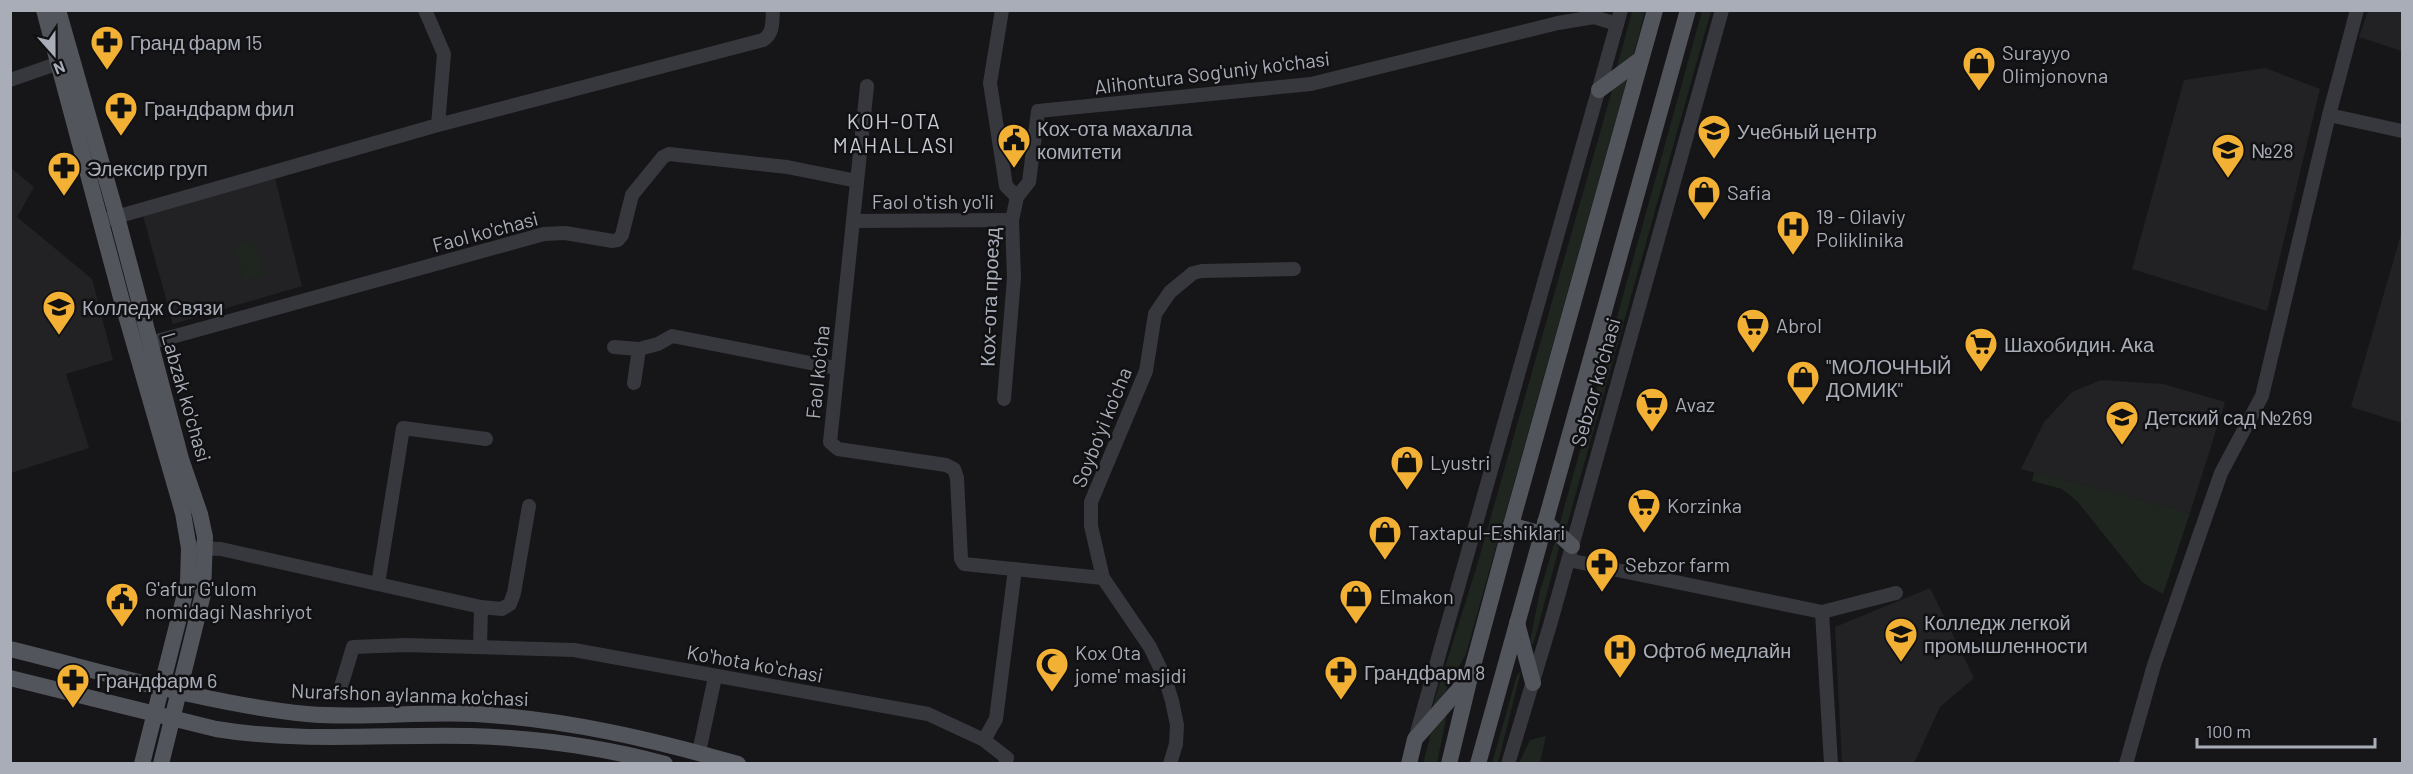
<svg xmlns="http://www.w3.org/2000/svg" width="2413" height="774" font-family="Barlow,sans-serif">
<rect width="100%" height="100%" fill="#161618"/>
<g fill="#222225">
<polygon points="2368,11 2402,11 2402,51 2359,37"/>
<polygon points="2265,68 2320,89 2267,311 2132,269 2184,80"/>
<polygon points="11,168 34,187 17,217 92,279 113,360 66,374 89,448 11,473"/>
<polygon points="275,178 302,286 173,324 143,216"/>
<polygon points="2402,231 2402,423 2351,407"/>
<polygon points="2101,380 2163,384 2225,402 2190,513 2021,469 2044,422 2072,392"/>
<polygon points="1930,588 1974,678 1940,707 1914,763 1842,763 1835,627"/>
</g>
<g fill="#1e261f">
<polygon points="1632,11 1645,11 1633,57 1617,67"/>
<polygon points="1702,11 1711,11 1565,532 1559,526"/>
<polygon points="1628,76 1466,654 1435,710 1432,708 1476,569 1613,87"/>
<polygon points="254,240 264,274 244,279 234,246"/>
<polygon points="2034,472 2190,513 2163,594 2142,582 2077,501 2062,489 2032,481"/>
<polygon points="1555,541 1559,548 1534,642 1532,645 1530,641 1540,591"/>
<polygon points="1521,671 1498,763 1492,763 1517,675"/>
<polygon points="1447,714 1437,763 1423,764 1431,733"/>
<polygon points="1546,736 1540,763 1519,763 1530,740"/>
</g>
<g fill="none" stroke-linecap="round" stroke-linejoin="round">
<g stroke="#37383d" stroke-width="14">
<polyline points="425,10 444,54 438,125"/>
<polyline points="1002,10 990,83 1006,186 1017,197"/>
<polyline points="10,80 59,63"/>
<polyline points="867,86 830,442 838,449 946,465 954,469 957,478 961,559 964,564 1103,578"/>
<polyline points="2329,115 2402,131"/>
<path d="M109,219L438,125L763,40C774,33 772,22 773,10"/>
<polyline points="854,221 1012,220"/>
<polyline points="150,343 544,234 565,233 613,241 618,240 622,235 632,195 663,157 669,154 787,167 857,181"/>
<polyline points="614,347 639,349 658,344 672,336 836,368"/>
<polyline points="634,383 639,349"/>
<polyline points="1004,399 1014,278 1012,220 1017,197 1029,182 1038,111 1311,84 1558,23 1594,17 1617,24"/>
<polyline points="195,548 221,549 481,607"/>
<polyline points="1568,560 1822,612 1896,593"/>
<polyline points="378,584 403,428 486,439"/>
<polyline points="1822,612 1831,764"/>
<polyline points="480,647 481,607 502,609 510,604 514,593 529,506"/>
<polyline points="339,693 353,647 406,645 574,650 928,714 984,740 1007,758 1005,764"/>
<polyline points="1416,736 1621,10"/>
<polyline points="984,740 996,719 1015,569"/>
<polyline points="699,752 715,677"/>
<polyline points="1170,764 1176,744 1177,725 1172,701 1165,678 1150,647 1103,578 1091,526 1091,502 1146,371 1155,314 1170,292 1193,273 1202,271 1294,269"/>
<polyline points="1508,764 1550,625 1722,10"/>
<polyline points="2126,764 2154,665 2221,473 2262,396 2329,115 2357,10"/>
</g>
<g stroke="#53555c" stroke-width="16">
<polyline points="44,10 123,305 183,513 189,548 188,582 142,764"/>
<polyline points="58,10 117,217 181,459 200,514 205,537 203,594 161,764"/>
<polyline points="1599,90 1641,59"/>
<polyline points="1545,522 1572,546"/>
<polyline points="1511,525 1541,534"/>
<polyline points="1517,623 1533,683"/>
<path d="M10,649C108,673 207,704 307,714C363,719 419,711 475,714C565,719 651,739 738,764"/>
<path d="M10,678L216,729C301,743 385,734 471,736C536,738 602,747 665,764"/>
<polyline points="1409,764 1415,739 1467,680"/>
<polyline points="1449,764 1470,677 1511,525 1655,10"/>
<polyline points="1478,764 1688,10"/>
</g>
</g>
<defs>
<g id="pharmacy-pin" transform="scale(1.725)"><path d="M0 17L-7.5 6A9.5 9.5 0 1 1 7.5 6Z" fill="#f2b134" stroke="#111113"/><path d="M-2-6h4v4h4v4h-4v4h-4v-4h-4v-4h4Z" fill="#111"/></g>
<g id="shop-pin" transform="scale(1.725)"><path d="M0 17L-7.5 6A9.5 9.5 0 1 1 7.5 6Z" fill="#f2b134" stroke="#111113"/><path d="M-5-2.5h2.3a2.7 3.5 0 0 1 5.4 0H5L5.5 6h-11ZM-1.5-2.5h3a1.5 2.3 0 0 0-3 0Z" fill="#111"/></g>
<g id="school-pin" transform="scale(1.725)"><path d="M0 17L-7.5 6A9.5 9.5 0 1 1 7.5 6Z" fill="#f2b134" stroke="#111113"/><path d="M0-5L7-2L0 1L-7-2ZM-4 1L0 2.5L4 1V4Q0 6-4 4Z" fill="#111"/></g>
<g id="civic-pin" transform="scale(1.725)"><path d="M0 17L-7.5 6A9.5 9.5 0 1 1 7.5 6Z" fill="#f2b134" stroke="#111113"/><path d="M-.6-6.5H3V-4.5H.6V-3L4-1V1h2V6H-6V1h2V-1L-.6-3ZM-1.2 2.5V6h2.4V2.5Z" fill="#111"/></g>
<g id="hospital-pin" transform="scale(1.725)"><path d="M0 17L-7.5 6A9.5 9.5 0 1 1 7.5 6Z" fill="#f2b134" stroke="#111113"/><path d="M-5-5h3v3.5h4V-5h3V5h-3V1.5h-4V5h-3Z" fill="#111"/></g>
<g id="university-pin" transform="scale(1.725)"><path d="M0 17L-7.5 6A9.5 9.5 0 1 1 7.5 6Z" fill="#f2b134" stroke="#111113"/><path d="M0-5L7-2L0 1L-7-2ZM-4 1L0 2.5L4 1V4Q0 6-4 4Z" fill="#111"/></g>
<g id="supermarket-pin" transform="scale(1.725)"><path d="M0 17L-7.5 6A9.5 9.5 0 1 1 7.5 6Z" fill="#f2b134" stroke="#111113"/><path d="M-6-5.5h2.5l.6 2H6L4.5 2H-2.5L-4.4-4H-6ZM-1.5 3.2a1.3 1.3 0 1 0 .1 0ZM3 3.2a1.3 1.3 0 1 0 .1 0Z" fill="#111"/></g>
<g id="mosque-pin" transform="scale(1.725)"><path d="M0 17L-7.5 6A9.5 9.5 0 1 1 7.5 6Z" fill="#f2b134" stroke="#111113"/><path d="M3.5-4.9A6 6 0 1 0 3.5 4.9A5 5 0 1 1 3.5-4.9Z" fill="#111"/></g>
</defs>
<g fill-rule="evenodd">
<use href="#pharmacy-pin" x="107" y="42"/>
<use href="#shop-pin" x="1979" y="63"/>
<use href="#pharmacy-pin" x="121" y="108"/>
<use href="#school-pin" x="1714" y="131"/>
<use href="#civic-pin" x="1014" y="140"/>
<use href="#school-pin" x="2228" y="150"/>
<use href="#pharmacy-pin" x="64" y="168"/>
<use href="#shop-pin" x="1704" y="192"/>
<use href="#hospital-pin" x="1793" y="227"/>
<use href="#university-pin" x="59" y="307"/>
<use href="#supermarket-pin" x="1753" y="325"/>
<use href="#supermarket-pin" x="1981" y="344"/>
<use href="#shop-pin" x="1803" y="377"/>
<use href="#supermarket-pin" x="1652" y="404"/>
<use href="#school-pin" x="2122" y="417"/>
<use href="#shop-pin" x="1407" y="462"/>
<use href="#supermarket-pin" x="1644" y="505"/>
<use href="#shop-pin" x="1385" y="532"/>
<use href="#pharmacy-pin" x="1602" y="564"/>
<use href="#shop-pin" x="1356" y="596"/>
<use href="#civic-pin" x="122" y="599"/>
<use href="#university-pin" x="1901" y="634"/>
<use href="#hospital-pin" x="1620" y="650"/>
<use href="#mosque-pin" x="1052" y="664"/>
<use href="#pharmacy-pin" x="1341" y="672"/>
<use href="#pharmacy-pin" x="73" y="680"/>
</g>
<g text-anchor="middle" dominant-baseline="central" stroke-width="5" stroke-linejoin="round" paint-order="stroke">
<g font-size="20" fill="#a8adb8" stroke="#111113" text-anchor="start">
<text x="130" y="42">Гранд фарм 15</text>
<text x="2002" y="52">Surayyo<tspan x="2002" dy="23">Olimjonovna</tspan></text>
<text x="144" y="108">Грандфарм фил</text>
<text x="1037" y="128">Кох-ота махалла<tspan x="1037" dy="23">комитети</tspan></text>
<text x="1737" y="131">Учебный центр</text>
<text x="2251" y="150">№28</text>
<text x="87" y="168">Элексир груп</text>
<text x="1727" y="192">Safia</text>
<text x="1816" y="216">19 - Oilaviy<tspan x="1816" dy="23">Poliklinika</tspan></text>
<text x="82" y="307">Колледж Связи</text>
<text x="1776" y="325">Abrol</text>
<text x="2004" y="344">Шахобидин. Ака</text>
<text x="1826" y="366">"МОЛОЧНЫЙ<tspan x="1826" dy="23">ДОМИК"</tspan></text>
<text x="1675" y="404">Avaz</text>
<text x="2145" y="417">Детский сад №269</text>
<text x="1430" y="462">Lyustri</text>
<text x="1667" y="505">Korzinka</text>
<text x="1408" y="532">Taxtapul-Eshiklari</text>
<text x="1625" y="564">Sebzor farm</text>
<text x="145" y="588">G'afur G'ulom<tspan x="145" dy="23">nomidagi Nashriyot</tspan></text>
<text x="1379" y="596">Elmakon</text>
<text x="1924" y="622">Колледж легкой<tspan x="1924" dy="23">промышленности</tspan></text>
<text x="1643" y="650">Офтоб медлайн</text>
<text x="1075" y="652">Kox Ota<tspan x="1075" dy="23">jome' masjidi</tspan></text>
<text x="1364" y="672">Грандфарм 8</text>
<text x="96" y="680">Грандфарм 6</text>
</g>
<g font-size="20" fill="#a8adb8" stroke="#111113">
<text transform="translate(1212 72) rotate(-7)">Alihontura Sog'uniy ko'chasi</text>
<text x="933" y="201">Faol o'tish yo'li</text>
<text transform="translate(485 231) rotate(-15)">Faol ko'chasi</text>
<text transform="translate(989 297) rotate(-88)">Кох-ота проезд</text>
<text transform="translate(817 372) rotate(-84)">Faol ko'cha</text>
<text transform="translate(1595 382) rotate(-74)">Sebzor ko‘chasi</text>
<text transform="translate(187 397) rotate(74)">Labzak ko'chasi</text>
<text transform="translate(1101 427) rotate(-68)">Soybo'yi ko'cha</text>
<text transform="translate(755 663) rotate(10)">Koʻhota koʻchasi</text>
<text transform="translate(410 694) rotate(2)">Nurafshon aylanma ko'chasi</text>
</g>
<g font-size="21" letter-spacing="1.5" fill="#c9ccd4" stroke="#111113">
<text x="894" y="120">KOH-OTA<tspan x="894" dy="24">MAHALLASI</tspan></text>
</g>
</g>
<rect width="2413" height="774" fill="none" stroke="#a8adb8" stroke-width="24"/>
<g transform="translate(54 54) rotate(159)" stroke="#111113" stroke-width="4.5" paint-order="stroke">
<path d="M0-4.5L10 22L0 15L-10 22Z" fill="#a8adb8"/>
<text y="-9" font-size="16" font-weight="bold" text-anchor="middle" fill="#a8adb8">N</text>
</g>
<path d="M2197 738v9h178v-9" fill="none" stroke="#a8adb8" stroke-width="3"/>
<text x="2206" y="738" font-size="18" fill="#a8adb8" stroke="#111113" stroke-width="4.5" paint-order="stroke">100 m</text>
</svg>
